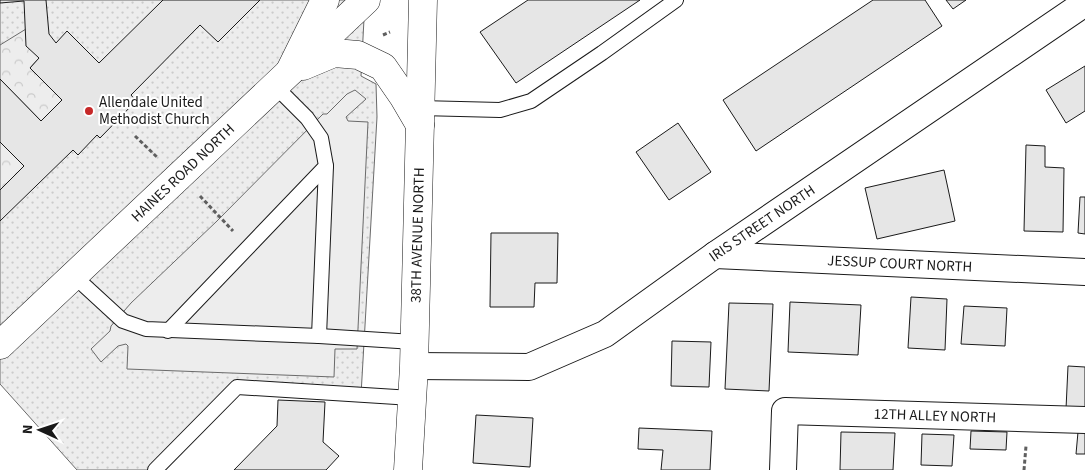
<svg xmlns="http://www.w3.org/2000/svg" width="1085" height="470" font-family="'Source Sans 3',sans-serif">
<defs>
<pattern id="grass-dots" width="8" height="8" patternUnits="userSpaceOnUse" patternTransform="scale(1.25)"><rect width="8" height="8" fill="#ededed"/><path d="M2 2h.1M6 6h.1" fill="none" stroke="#cbcbcb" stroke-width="1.8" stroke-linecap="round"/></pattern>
<pattern id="forest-crowns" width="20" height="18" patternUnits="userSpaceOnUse" patternTransform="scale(1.25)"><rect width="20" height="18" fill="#ededed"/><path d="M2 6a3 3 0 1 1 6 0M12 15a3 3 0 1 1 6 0" fill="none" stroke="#cbcbcb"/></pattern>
</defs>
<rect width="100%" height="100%" fill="#fff"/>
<polygon fill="url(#grass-dots)" stroke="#6a6a6a" points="0,0 365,0 361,76 376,84 377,117 361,395 237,387 155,470 77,470 0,384"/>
<g fill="url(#forest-crowns)" stroke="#6a6a6a">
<polygon points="26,29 39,58 30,68 62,100 41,121 0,79 0,45"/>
<polygon points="0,142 24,166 0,190"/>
</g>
<polygon fill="#ededed" stroke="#6a6a6a" points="355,90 366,99 346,117 348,121 368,122 357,349 335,349 334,377 127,369 128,346 126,344 118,346 101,362 91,349 110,331 111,326 131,303 217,221 323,114 327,114 347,94"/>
<g fill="#e6e6e6" stroke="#1a1a1a">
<polygon points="0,0 46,0 49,34 56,43 67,31 99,63 163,0 260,0 218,42 200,25 131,95 136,101 100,138 97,135 78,155 73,150 0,221 0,190 24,166 0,142 0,79 41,121 62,100 30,68 39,58 26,46 24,1 0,3"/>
<polygon points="528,0 640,0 516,83 480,32"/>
<polygon points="873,0 925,0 942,26 756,151 723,100"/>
<polygon points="946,0 966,0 953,9"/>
<polygon points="1085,66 1085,111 1066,123 1046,90"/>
<polygon points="678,123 711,172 669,200 636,152"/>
<polygon points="1026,145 1045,146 1045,167 1064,168 1063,232 1024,231"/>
<polygon points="944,170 955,221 877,239 865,188"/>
<polygon points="1080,197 1085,197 1085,234 1078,233"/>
<polygon points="491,233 558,233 557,283 535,283 534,307 490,307"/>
<polygon points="911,297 947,299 945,350 908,348"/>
<polygon points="790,302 861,305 858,355 788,352"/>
<polygon points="729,303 773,304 769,391 725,389"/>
<polygon points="964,306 1007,308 1005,346 961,344"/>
<polygon points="672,341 711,342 709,387 671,386"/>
<polygon points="1068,366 1085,367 1085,410 1066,409"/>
<polygon points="278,400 325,402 323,442 339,456 326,470 234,470 277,426"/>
<polygon points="476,415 533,418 530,467 473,463"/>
<polygon points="639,428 712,431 710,470 661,470 663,450 638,449"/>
<polygon points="971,431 1007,432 1006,450 970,449"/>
<polygon points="841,432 895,433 893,470 840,470"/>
<polygon points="1078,432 1085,432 1085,454 1076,454"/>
<polygon points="922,434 954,435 952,466 921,465"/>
</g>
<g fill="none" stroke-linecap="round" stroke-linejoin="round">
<g stroke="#1a1a1a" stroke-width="16">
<g id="service">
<polyline points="420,108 500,110 531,101 602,53 676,0"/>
<polyline points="74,276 123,321 146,329 319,336 414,342"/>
<polyline points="168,331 326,166 321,138 307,118 275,86"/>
<polyline points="319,336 326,166"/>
<polyline points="155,470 237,387 412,398"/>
</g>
</g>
<g stroke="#1a1a1a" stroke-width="28">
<g id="minor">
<path id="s1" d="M715,255L1085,272"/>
<path id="s2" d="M414,366L529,367L605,334L715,255L1085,3"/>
<path id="s3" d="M783,470L785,411L1085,420"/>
</g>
</g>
<g stroke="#1a1a1a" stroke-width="29">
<g id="tertiary">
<polyline points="303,66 334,53 358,55 383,67 403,96 420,125"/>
<path id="s4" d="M0,345L366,0"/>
</g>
</g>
<g stroke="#1a1a1a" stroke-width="29">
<g id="secondary">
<polyline points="290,71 325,0"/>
<path id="s5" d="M408,470L414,366L423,0"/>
</g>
</g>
<g stroke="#5f5f5f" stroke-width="3" stroke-dasharray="4 2.5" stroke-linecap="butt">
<polyline points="383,35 390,32"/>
<polyline points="135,136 158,158"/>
<polyline points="200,196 233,231"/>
<polyline points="1024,470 1026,446"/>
</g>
<use href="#service" stroke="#fff" stroke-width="14"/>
<use href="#minor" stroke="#fff" stroke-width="26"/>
<use href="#tertiary" stroke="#fff" stroke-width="28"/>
<use href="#secondary" stroke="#fff" stroke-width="28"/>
</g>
<circle fill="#c62828" stroke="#fff" stroke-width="2" cx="89" cy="111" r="5"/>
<g text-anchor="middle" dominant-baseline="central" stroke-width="4" stroke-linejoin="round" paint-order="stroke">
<g font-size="15" fill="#1a1a1a" stroke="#fff" text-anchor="start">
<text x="99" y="102">Allendale United<tspan x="99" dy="17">Methodist Church</tspan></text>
</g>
<g font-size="15" fill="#1a1a1a" stroke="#fff">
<text stroke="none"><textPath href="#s4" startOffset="251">HAINES ROAD NORTH</textPath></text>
<text stroke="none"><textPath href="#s2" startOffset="390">IRIS STREET NORTH</textPath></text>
<text stroke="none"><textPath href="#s5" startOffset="235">38TH AVENUE NORTH</textPath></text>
<text stroke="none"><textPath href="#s1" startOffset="185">JESSUP COURT NORTH</textPath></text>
<text stroke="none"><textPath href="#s3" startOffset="209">12TH ALLEY NORTH</textPath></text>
</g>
</g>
<g transform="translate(40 430) rotate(273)" stroke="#ffffff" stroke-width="4" paint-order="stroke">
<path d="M0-4L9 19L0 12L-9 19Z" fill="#1a1a1a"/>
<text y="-8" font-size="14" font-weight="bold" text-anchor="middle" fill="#1a1a1a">N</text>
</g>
</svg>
